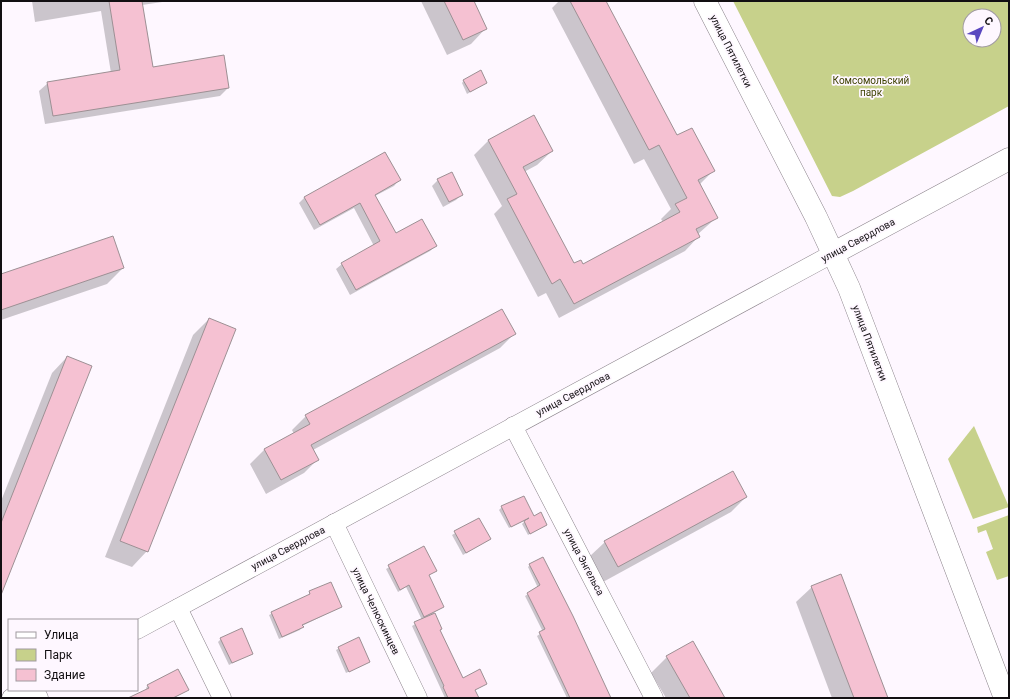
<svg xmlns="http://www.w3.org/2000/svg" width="1010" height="699" font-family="Roboto,sans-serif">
<rect width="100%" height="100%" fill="#fef7ff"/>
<g fill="#c7d18b" fill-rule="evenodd">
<path d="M733,1H1009V106L853,191L840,197L832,196ZM970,16H994V40H970Z"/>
<polygon points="974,426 1009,507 973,519 948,459"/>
<polygon points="1009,515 1009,576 997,580 986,552 993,549 986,530 978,533 977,527"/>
</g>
<g fill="#0003">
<polygon points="32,1 169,1 142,5 152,68 228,88 220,96 45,124 39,91 48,83 111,73 101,11 35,22"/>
<polygon points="421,1 473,1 486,28 471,44 447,55"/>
<polygon points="559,1 605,1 677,137 713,171 699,185 716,218 698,234 699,236 685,251 559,318 546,293 538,297 494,214 502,206 474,155 488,141 552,151 537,165 524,172 574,265 582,265 663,222 661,219 671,209 644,159 634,164 552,8"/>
<polygon points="464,80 486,83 467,94 462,83"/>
<polygon points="399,180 394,186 375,196 395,234 436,246 430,251 350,295 336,269 342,264 374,246 354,208 314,230 299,203 305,197"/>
<polygon points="438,180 462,194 456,200 443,207 432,186"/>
<polygon points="123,268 107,284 1,320 1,275"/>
<polygon points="209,319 147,551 132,567 105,557 193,335"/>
<polygon points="514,334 500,348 313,450 318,459 304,473 266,494 250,464 264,450 294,434 292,430 306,416"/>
<polygon points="67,357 1,594 1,501 52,373"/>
<polygon points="746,497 731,512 603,582 589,557 605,542"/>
<polygon points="502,507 533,517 546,525 528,535 522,524 526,520 509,528 499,510"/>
<polygon points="479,519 490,539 463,555 452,535"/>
<polygon points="423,548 436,571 428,576 443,607 433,613 441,629 440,630 462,679 486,684 474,691 478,698 445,698 412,626 422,620 406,587 398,592 386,569"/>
<polygon points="530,565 610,698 567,698 537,636 543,632 525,596 538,588 528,567"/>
<polygon points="812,587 887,698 832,698 796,602"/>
<polygon points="310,592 341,607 302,626 300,630 279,639 269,615 308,596"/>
<polygon points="359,638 369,662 346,673 336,650"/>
<polygon points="221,639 252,653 229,665 218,642"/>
<polygon points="667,657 724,698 666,698 651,673"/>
<polygon points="148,685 187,690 174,698 130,698 147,690 146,688"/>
</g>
<g fill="#f5c1d2" stroke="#9d9094">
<polygon points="109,1 142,1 153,67 224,55 229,88 53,116 47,82 120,70"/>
<polygon points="444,1 474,1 487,29 463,40"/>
<polygon points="570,1 606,1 677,135 692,128 715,171 698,180 718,218 696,229 700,237 574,304 560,279 552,284 507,199 517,194 488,140 534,115 553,151 523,167 574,263 581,260 583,264 680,212 675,204 687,198 659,145 649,150"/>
<polygon points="481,70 487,83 470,92 463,80"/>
<polygon points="385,152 401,180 375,195 396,233 422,219 437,246 356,290 341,263 380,241 360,203 320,225 304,197"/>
<polygon points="452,172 463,195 449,202 437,179"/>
<polygon points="113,236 124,268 1,310 1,274"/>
<polygon points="502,309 516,334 311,445 319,460 281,480 264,449 310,424 305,415"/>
<polygon points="209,318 236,329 148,552 120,541"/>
<polygon points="67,356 92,366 1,595 1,523"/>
<polygon points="733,471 747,497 618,567 604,541"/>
<polygon points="524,496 534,516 541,512 547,525 530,534 524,521 529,518 511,527 501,506"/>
<polygon points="479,518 491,539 466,553 454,531"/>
<polygon points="424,546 437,571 429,575 444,607 424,617 409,585 400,590 388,565"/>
<polygon points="543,557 573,616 611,698 570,698 539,632 545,629 527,593 540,585 529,564"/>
<polygon points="841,574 888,698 854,698 811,586"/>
<polygon points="331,582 342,607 302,625 304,627 282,637 271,612 310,594 309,591"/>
<polygon points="435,613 442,629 440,630 463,678 480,669 487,684 475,690 479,698 448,698 443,687 444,686 414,622"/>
<polygon points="242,628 253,654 232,663 220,638"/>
<polygon points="359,637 370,662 349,672 338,647"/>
<polygon points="693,641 725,698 690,698 666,656"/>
<polygon points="178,669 189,690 173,698 128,698 149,688 147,685"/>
</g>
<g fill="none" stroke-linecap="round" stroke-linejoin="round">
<g stroke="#8a828a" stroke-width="19">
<g id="minor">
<polyline points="513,426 654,698"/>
<polyline points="334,523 418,698"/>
<polyline points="178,608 222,698"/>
<polyline points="137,630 834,253"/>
<polyline points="35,690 39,698"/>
<polyline points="11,698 26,690"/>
</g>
</g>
<g stroke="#8a828a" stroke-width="23">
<g id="major">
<polyline points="705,1 816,217 849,288 1005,698"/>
<polyline points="834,253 1009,159"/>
</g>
</g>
<use href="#minor" stroke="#fff" stroke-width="18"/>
<use href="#major" stroke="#fff" stroke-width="22"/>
</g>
<g text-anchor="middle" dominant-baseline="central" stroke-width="3.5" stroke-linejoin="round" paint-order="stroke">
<g font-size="10" fill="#120f12" stroke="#fef7ff">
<text transform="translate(731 51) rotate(63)">улица Пятилетки</text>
<text transform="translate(858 240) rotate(-28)">улица Свердлова</text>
<text transform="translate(870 343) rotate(69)">улица Пятилетки</text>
<text transform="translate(573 394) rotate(-28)">улица Свердлова</text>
<text transform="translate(288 548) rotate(-28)">улица Свердлова</text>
<text transform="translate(584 562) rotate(62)">улица Энгельса</text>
<text transform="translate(376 611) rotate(64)">улица Челюскинцев</text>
</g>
<g font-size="10" fill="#3e4202" stroke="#fef7ff">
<text x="871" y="80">Комсомольский<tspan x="871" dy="12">парк</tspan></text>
</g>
</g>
<rect width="1010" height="699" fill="none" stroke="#120f12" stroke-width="4"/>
<rect x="8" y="619" width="130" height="72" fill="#fef7ff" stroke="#a09aa0"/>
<rect x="16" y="632" width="20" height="6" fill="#ffffff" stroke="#a09aa0"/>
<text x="44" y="639" font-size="12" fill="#120f12">Улица</text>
<rect x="16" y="649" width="20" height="12" fill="#c7d18b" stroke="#a09aa0"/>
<text x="44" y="659" font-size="12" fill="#120f12">Парк</text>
<rect x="16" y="669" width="20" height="12" fill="#f5c1d2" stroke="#a09aa0"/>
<text x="44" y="679" font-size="12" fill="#120f12">Здание</text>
<g transform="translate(982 28) rotate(44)"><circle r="19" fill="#fef7ff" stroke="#a09aa0"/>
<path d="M0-3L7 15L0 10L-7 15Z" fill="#5a47c0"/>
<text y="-6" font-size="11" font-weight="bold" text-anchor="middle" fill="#120f12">С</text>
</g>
</svg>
